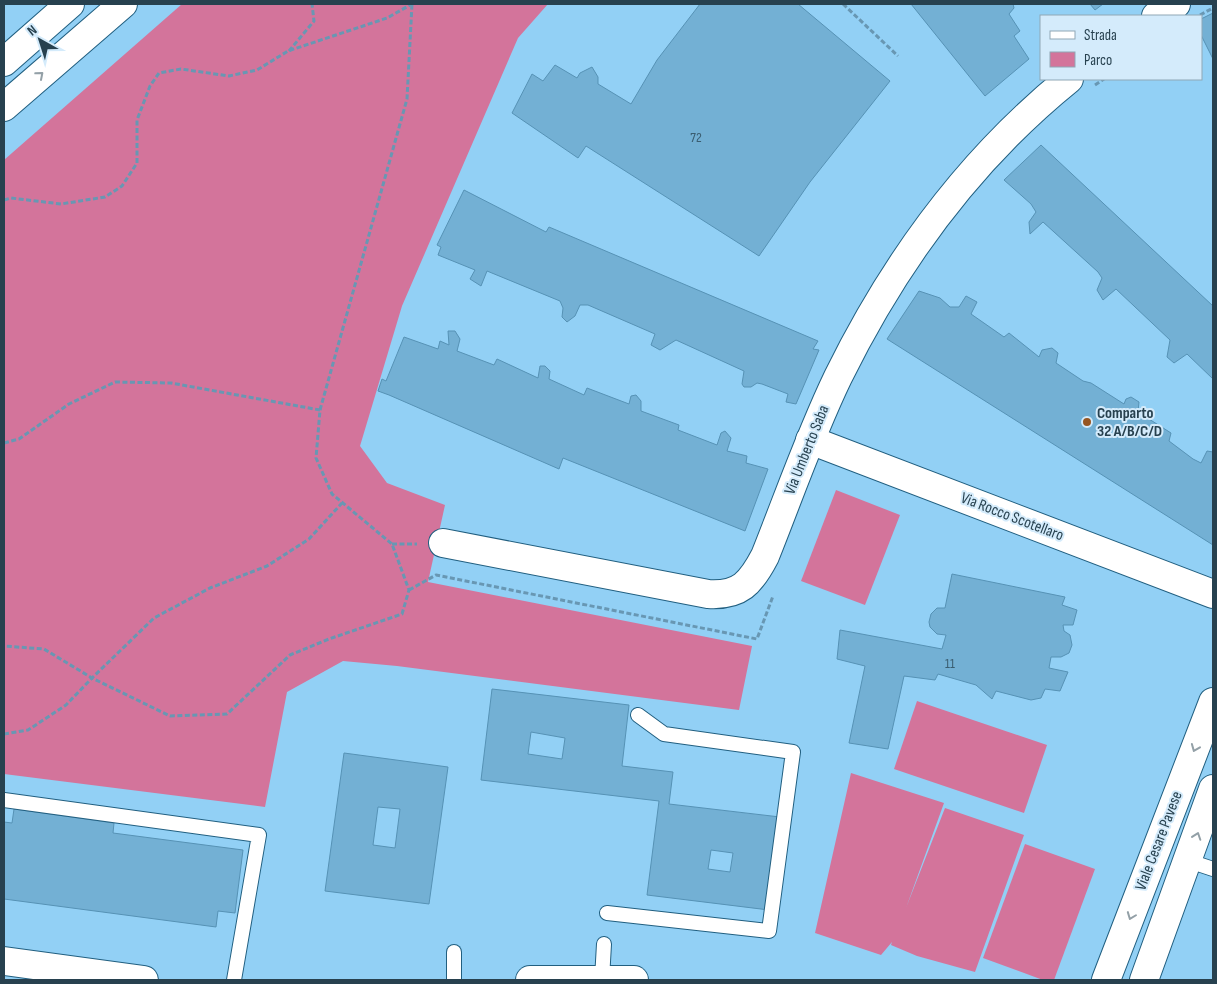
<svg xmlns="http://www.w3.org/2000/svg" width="1217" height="984" font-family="'Sofia Sans Condensed',sans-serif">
<rect width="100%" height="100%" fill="#92d0f5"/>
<g fill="#d3749b">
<polygon points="182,4 548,4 518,38 402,306 360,446 387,483 445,505 428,582 752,646 739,710 397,666 343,661 287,692 265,807 4,774 4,160"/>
<polygon points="836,490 900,515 865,605 801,581"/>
<polygon points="917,701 1047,745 1024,813 894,769"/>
<polygon points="851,773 944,803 906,908 945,808 1024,835 975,972 917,956 891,945 892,942 881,955 815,933"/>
<polygon points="1025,844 1095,869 1054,980 1043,980 983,958"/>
</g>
<g fill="#73b0d4" stroke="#5692b5" fill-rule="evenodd">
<polygon points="700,4 798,4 890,81 810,182 759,256 586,146 578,158 512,113 532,74 543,81 555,65 577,78 580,73 592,67 598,77 598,84 631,104 657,60"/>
<polygon points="911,4 1013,4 1014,8 1009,14 1020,31 1014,36 1029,59 985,96"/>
<polygon points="1090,4 1103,4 1095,10"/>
<polygon points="1213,13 1213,59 1201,35 1201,19"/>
<polygon points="1041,145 1213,306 1213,379 1187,354 1174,363 1167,357 1170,340 1116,289 1103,300 1097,290 1102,278 1098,272 1043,222 1030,234 1029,222 1036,212 1031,204 1004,180"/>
<polygon points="464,190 546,232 549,227 818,341 813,349 819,350 796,404 786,402 788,394 762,384 757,383 751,387 744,387 742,384 744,371 676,340 660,350 651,345 655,334 588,305 580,305 575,316 567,322 562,317 563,308 560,301 487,271 481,286 470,279 475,270 438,255 441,247 437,245"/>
<polygon points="919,291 940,298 950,307 959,307 966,296 977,302 971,314 1004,337 1009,333 1039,357 1042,350 1052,348 1058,353 1056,363 1083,381 1091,383 1124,404 1126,399 1131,397 1139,402 1138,412 1171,433 1169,441 1193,459 1201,463 1207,451 1213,452 1213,545 887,339"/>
<polygon points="448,331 455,331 460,339 457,351 494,365 497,359 538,378 540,366 545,366 550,371 549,379 584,395 587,388 629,404 631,396 636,395 641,401 641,411 679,425 678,430 717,445 721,433 725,431 731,438 727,451 747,456 746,463 768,469 745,531 563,458 559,469 389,395 378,391 382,379 386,381 404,337 438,349 440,341 449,345"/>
<polygon points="952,574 1065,597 1062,605 1077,610 1073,625 1063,625 1064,631 1070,635 1072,645 1069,653 1061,657 1051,657 1049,668 1068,672 1060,691 1045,689 1041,698 1031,700 996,691 992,699 976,685 938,674 935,680 904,676 888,749 849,743 865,666 837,659 840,630 942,649 946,635 937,634 930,627 929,622 931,614 937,608 945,608"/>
<path d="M492,689L629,705L622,766L673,772L669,804L780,817L769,910L647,895L659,801L481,780ZM531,732L565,738L562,759L528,754ZM711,850L733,853L730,872L708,869Z"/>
<path d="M344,753L448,767L429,904L325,891ZM378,807L400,809L395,848L373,845Z"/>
<polygon points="14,809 114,823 113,833 243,850 235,913 218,911 216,927 4,899 4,822 12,823"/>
</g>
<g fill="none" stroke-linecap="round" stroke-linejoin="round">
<g stroke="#215f80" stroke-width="16">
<g id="service">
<polyline points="4,800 259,835 234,980"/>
<polyline points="1189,861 1213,869"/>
<polyline points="607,913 769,931 793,752 664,734 638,715"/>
<polyline points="454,952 454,980"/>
<polyline points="602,979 604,944"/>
</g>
</g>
<g stroke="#215f80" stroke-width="30">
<g id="minor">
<polyline points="1156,16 1176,4"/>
<polyline points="810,440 1213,594"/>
<path d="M443,543L708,594C740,596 751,583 765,556C789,496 810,435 838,377C894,263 970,159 1069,79"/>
<polyline points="4,961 144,980"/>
<polyline points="530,980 634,980"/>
<polyline points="1106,980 1213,702"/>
<polyline points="1144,980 1213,789"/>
</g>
</g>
<g stroke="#215f80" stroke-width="30">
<g id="secondary">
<polyline points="4,62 70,4"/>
<polyline points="4,107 123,4"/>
</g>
</g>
<g stroke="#6897b3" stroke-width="3" stroke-dasharray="5 2.5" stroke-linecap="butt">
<polyline points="843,4 898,56"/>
<polyline points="1200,15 1213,8"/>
<polyline points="289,51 314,21 312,4"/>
<polyline points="1095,85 1104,79"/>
<polyline points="4,200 11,198 61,204 105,197 122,186 137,163 137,120 150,86 159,73 181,69 229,76 257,70 288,51 387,18 412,4"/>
<polyline points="320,410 407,99 412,4"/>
<polyline points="4,443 19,439 69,404 115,382 171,383 320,410 316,458 332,494 392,544 409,590 402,614 329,639 290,655 227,714 170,716 92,678 44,649 4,646"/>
<polyline points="392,544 417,544"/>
<polyline points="409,590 436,575 757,639 773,596"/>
<polyline points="4,734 28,730 66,705 92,678 154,618 210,588 267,566 309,539 342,503"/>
</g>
<use href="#service" stroke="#fff" stroke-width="14"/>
<use href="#minor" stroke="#fff" stroke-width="28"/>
<use href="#secondary" stroke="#fff" stroke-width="28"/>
</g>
<defs><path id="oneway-chevron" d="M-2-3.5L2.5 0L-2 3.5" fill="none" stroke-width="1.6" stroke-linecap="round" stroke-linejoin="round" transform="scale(1.25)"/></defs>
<g stroke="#93a0a7">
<use href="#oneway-chevron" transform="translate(40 75) rotate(-41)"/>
<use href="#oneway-chevron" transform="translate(1195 748) rotate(112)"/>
<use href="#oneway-chevron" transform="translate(1197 836) rotate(-71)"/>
<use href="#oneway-chevron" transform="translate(1131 916) rotate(111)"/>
</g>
<circle fill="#965521" stroke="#d4ebfb" stroke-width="2" cx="1087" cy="422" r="5"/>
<g text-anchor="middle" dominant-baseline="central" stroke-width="4" stroke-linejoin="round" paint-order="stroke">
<g font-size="14" fill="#3a5d70">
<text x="696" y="137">72</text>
<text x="950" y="663">11</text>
</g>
<g font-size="16" font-weight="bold" fill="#27414f" stroke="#d4ebfb" text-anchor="start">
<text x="1097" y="413">Comparto<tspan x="1097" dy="18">32 A/B/C/D</tspan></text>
</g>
<g font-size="16" fill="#27414f" stroke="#d4ebfb">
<text transform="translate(807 450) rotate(-68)">Via Umberto Saba</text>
<text transform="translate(1012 517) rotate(21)">Via Rocco Scotellaro</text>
<text transform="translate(1159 841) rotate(-69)">Viale Cesare Pavese</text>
</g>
</g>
<rect width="1217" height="984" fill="none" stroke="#27414f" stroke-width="10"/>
<rect x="1040" y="15" width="162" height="65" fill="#d4ebfb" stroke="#8fa7b6"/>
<rect x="1050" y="31" width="25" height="8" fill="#ffffff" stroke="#8fa7b6"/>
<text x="1084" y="40" font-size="15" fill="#27414f">Strada</text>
<rect x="1050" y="52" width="25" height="15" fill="#d3749b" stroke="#8fa7b6"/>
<text x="1084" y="65" font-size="15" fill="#27414f">Parco</text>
<g transform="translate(40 40) rotate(321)" stroke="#d4ebfb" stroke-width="4" paint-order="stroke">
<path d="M0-4L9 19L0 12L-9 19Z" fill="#27414f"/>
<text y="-8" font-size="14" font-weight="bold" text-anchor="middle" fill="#27414f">N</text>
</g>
</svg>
